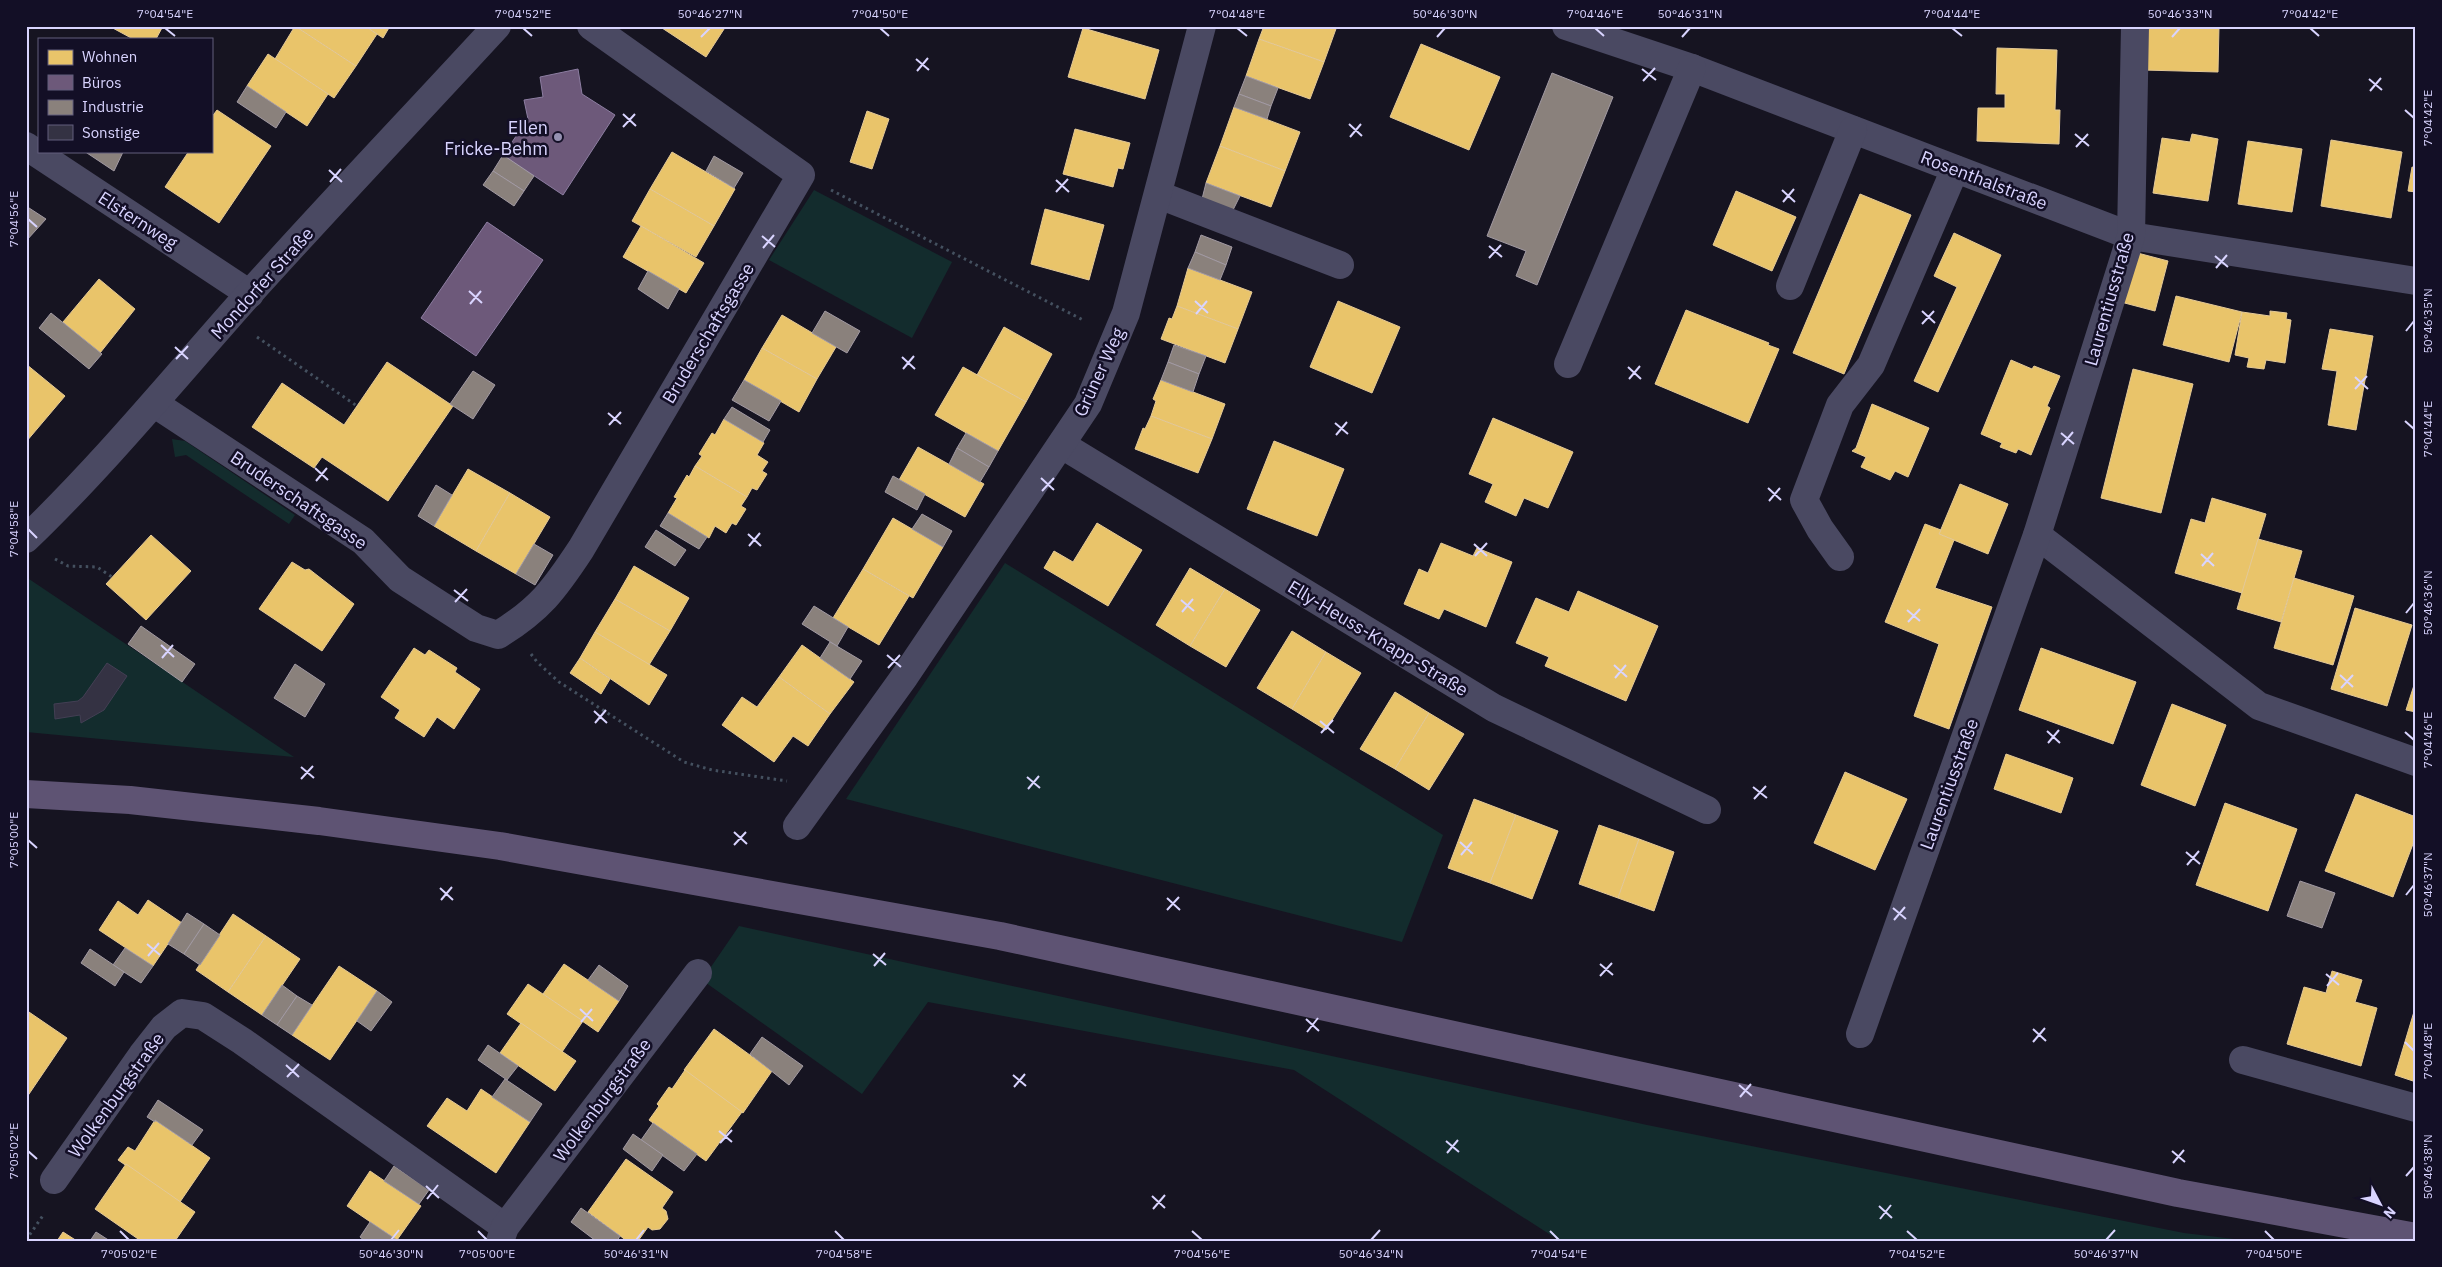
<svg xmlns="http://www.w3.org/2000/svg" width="2442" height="1267" font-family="'IBM Plex Sans',sans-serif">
<rect width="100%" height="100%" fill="#161421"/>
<g fill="#132c2d">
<polygon points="814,190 952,262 912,338 769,260"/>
<polygon points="172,439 185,441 295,515 289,524 186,455 175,457"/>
<polygon points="1005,563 1443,835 1402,942 846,799"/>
<polygon points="29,579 294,757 26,732 26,581"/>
<polygon points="739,926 1647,1125 2184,1233 2251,1241 1560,1241 1294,1070 928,1002 862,1094 702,980"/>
</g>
<g fill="#e9c46a" stroke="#e4c997">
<polygon points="109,26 163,26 156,39 133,39"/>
<polygon points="295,26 356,66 334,98 275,59"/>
<polygon points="295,26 365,26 377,34 356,66"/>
<polygon points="365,26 390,26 383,38"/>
<polygon points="659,26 726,26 706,57"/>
<polygon points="1264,26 1337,26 1324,62 1259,39"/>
<polygon points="2144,26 2219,26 2218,72 2143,70"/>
<polygon points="1083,28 1159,50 1145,99 1068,77"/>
<polygon points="1259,39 1324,62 1310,99 1246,76"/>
<polygon points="1421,44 1500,77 1469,150 1390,117"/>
<polygon points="1997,48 2057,50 2055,110 2060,110 2059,144 1977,141 1978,108 2005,108 2005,94 1996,94"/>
<polygon points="268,54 328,94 307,126 247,86"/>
<polygon points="1234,107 1300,132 1285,171 1220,146"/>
<polygon points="217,110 271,146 219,223 165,187 189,151 211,151 211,118"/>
<polygon points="867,111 889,119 872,169 850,162"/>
<polygon points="1075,129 1130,143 1123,169 1118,168 1113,187 1063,174"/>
<polygon points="2192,134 2218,139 2208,201 2153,193 2162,138 2190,142"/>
<polygon points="2331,140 2402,152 2391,218 2321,206"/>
<polygon points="2248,141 2302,149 2292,212 2238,204"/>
<polygon points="1220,146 1285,171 1271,207 1206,183"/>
<polygon points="672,152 735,189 714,226 650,189"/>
<polygon points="2412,167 2416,168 2416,192 2408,191"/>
<polygon points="650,189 714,226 696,257 632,221"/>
<polygon points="1736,191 1796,217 1772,271 1713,245"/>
<polygon points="1860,194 1911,215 1844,374 1793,353"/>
<polygon points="1045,209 1104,225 1089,280 1031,264"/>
<polygon points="641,226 704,263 686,293 623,257"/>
<polygon points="1954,233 2001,255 1938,392 1914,381 1957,287 1934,276"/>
<polygon points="2130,251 2168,261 2155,311 2117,301"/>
<polygon points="1188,268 1252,292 1238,329 1177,306"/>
<polygon points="99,279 135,309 100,353 63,322"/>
<polygon points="2176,296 2242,312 2229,362 2163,345"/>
<polygon points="1338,301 1400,327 1372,393 1310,367"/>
<polygon points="1177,306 1238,329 1225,363 1161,339 1169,318 1172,319"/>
<polygon points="1686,310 1769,343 1768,345 1779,349 1748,423 1655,384"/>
<polygon points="2270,311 2287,313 2286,319 2291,320 2285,363 2266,360 2264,369 2247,367 2249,358 2235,355 2242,312 2270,316"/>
<polygon points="782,315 836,347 817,379 762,348"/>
<polygon points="1004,327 1052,354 1026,402 977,375"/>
<polygon points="2330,329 2373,336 2356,430 2328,425 2337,371 2322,369"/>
<polygon points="762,348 817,379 799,412 744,380"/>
<polygon points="2011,360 2032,369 2034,366 2060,376 2047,406 2050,408 2031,455 2018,449 2016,453 2000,447 2002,443 1981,434"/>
<polygon points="387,362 453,406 388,501 322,457 314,468 252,427 282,383 344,425"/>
<polygon points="26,364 65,396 26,442"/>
<polygon points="963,367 1026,402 998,451 935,415"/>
<polygon points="2133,369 2193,384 2161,513 2101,498"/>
<polygon points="1161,380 1225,404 1212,439 1151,416 1156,401 1153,399"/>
<polygon points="1872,404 1929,428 1908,477 1895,471 1890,480 1861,467 1866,457 1852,451 1856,448"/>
<polygon points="1151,416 1212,439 1198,473 1135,449 1143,428 1145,429"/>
<polygon points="1493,418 1573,452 1548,508 1524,498 1516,516 1485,502 1493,484 1469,474"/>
<polygon points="724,419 764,443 757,455 768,462 762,471 767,474 757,490 752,488 747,497 695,466 702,456 699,454 712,433 715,435"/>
<polygon points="1274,441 1344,469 1317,536 1247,509"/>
<polygon points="918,447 984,484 965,517 899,480"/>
<polygon points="695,466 747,497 741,506 746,509 736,525 732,523 726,533 715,526 709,538 668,513 677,498 674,497 687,475 689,477"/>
<polygon points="468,469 510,493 476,551 434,526"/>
<polygon points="1960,484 2008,504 1988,554 1939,534"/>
<polygon points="510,493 550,517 516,574 476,551"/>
<polygon points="2212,498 2266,514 2242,593 2175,573 2191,519 2205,523"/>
<polygon points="893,518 943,547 913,598 863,569"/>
<polygon points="1097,523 1142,550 1108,606 1044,568 1054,551 1073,562"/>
<polygon points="1925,524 1941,530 1939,534 1954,540 1935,588 1992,607 1949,729 1914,716 1939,644 1885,622"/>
<polygon points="151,535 191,571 146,620 106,584"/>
<polygon points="2258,539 2302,551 2281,622 2237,609"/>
<polygon points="1441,543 1473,556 1477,548 1512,562 1486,627 1444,609 1439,619 1404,604 1419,569 1428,573"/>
<polygon points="292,562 305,570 309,569 354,604 322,651 259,609"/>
<polygon points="634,566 689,598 670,631 615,599"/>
<polygon points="1190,568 1225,589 1190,646 1156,625"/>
<polygon points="863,569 909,596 879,645 833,618"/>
<polygon points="2294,578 2354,596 2333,665 2274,648"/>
<polygon points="1225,589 1260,610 1226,667 1190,646"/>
<polygon points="1578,591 1658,626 1626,701 1545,666 1549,657 1516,643 1536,598 1569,612"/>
<polygon points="615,599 670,631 649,665 595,632"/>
<polygon points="2355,608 2412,625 2387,706 2331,689"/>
<polygon points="1292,631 1326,652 1292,709 1257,688"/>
<polygon points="595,632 667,675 649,705 580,658"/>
<polygon points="802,645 854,682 830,714 779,677"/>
<polygon points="414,648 425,655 429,650 457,668 455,672 480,689 454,729 437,717 424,737 395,718 400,710 381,697"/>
<polygon points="2041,648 2136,682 2113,744 2019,710"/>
<polygon points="1326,652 1361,673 1326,730 1292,709"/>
<polygon points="580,658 610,679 601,694 570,673"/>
<polygon points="779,677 830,714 808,746 793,736 774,762 722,725 742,697 757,707"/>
<polygon points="2416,679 2416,712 2406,710"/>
<polygon points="1395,692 1429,713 1395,769 1360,749"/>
<polygon points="2172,704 2226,725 2195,806 2141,785"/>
<polygon points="1429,713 1464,734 1429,790 1395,769"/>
<polygon points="2006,754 2073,778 2061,813 1994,789"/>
<polygon points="1845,772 1907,799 1875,870 1814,843"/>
<polygon points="2356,794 2416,817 2416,836 2393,897 2325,871"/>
<polygon points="1474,799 1516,815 1490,883 1448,868"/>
<polygon points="2225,803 2297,829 2268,911 2196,885"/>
<polygon points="1516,815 1558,831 1532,899 1490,883"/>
<polygon points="1599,825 1639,839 1618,898 1579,884"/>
<polygon points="1639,839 1674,852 1654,911 1618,898"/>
<polygon points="148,900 182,923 153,966 99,930 118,901 138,915"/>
<polygon points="233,914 266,936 228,992 196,970"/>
<polygon points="266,936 300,959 262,1015 228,992"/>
<polygon points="564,964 619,1001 598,1032 543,994"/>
<polygon points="339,966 377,991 330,1060 292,1035"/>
<polygon points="2332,971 2362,980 2355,1002 2377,1008 2361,1066 2287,1044 2304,987 2326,993"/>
<polygon points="528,984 583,1021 562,1052 507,1014"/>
<polygon points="2416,1005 2416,1082 2395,1075"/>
<polygon points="26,1010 67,1038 27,1097 26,1097"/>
<polygon points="521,1023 576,1061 555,1091 500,1053"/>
<polygon points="714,1029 772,1071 743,1113 684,1070"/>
<polygon points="685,1070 742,1112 706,1161 649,1120 659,1106 657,1104 669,1087 672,1089"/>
<polygon points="481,1089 530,1122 496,1173 427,1126 447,1098 467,1111"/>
<polygon points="155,1120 210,1158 180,1202 118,1160 128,1147 135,1151"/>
<polygon points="626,1159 673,1192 662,1208 666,1211 668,1219 660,1229 652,1230 648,1227 638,1241 627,1241 588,1212"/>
<polygon points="126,1164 195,1212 175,1241 141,1241 95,1209"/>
<polygon points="370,1171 421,1206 397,1240 347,1206"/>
<polygon points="63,1232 77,1241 57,1241"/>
</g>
<g fill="#6d597a" stroke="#8d7ea2">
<polygon points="578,69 582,94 615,115 563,195 503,155 528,119 524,100 543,97 540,77"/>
<polygon points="487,222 543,260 476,356 421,318"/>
</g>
<g fill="#8a817c" stroke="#a29aa3">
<polygon points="1552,73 1613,97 1537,285 1516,276 1526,251 1487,236"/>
<polygon points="1246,76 1278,88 1271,106 1239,94"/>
<polygon points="247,86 286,112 276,128 237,102"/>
<polygon points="1239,94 1271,106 1267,119 1234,107"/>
<polygon points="84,151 121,151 123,152 114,171"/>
<polygon points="503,155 534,176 524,191 493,171"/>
<polygon points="714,156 743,173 734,188 706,171"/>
<polygon points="493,171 524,191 514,206 483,185"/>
<polygon points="1206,183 1240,196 1232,212 1202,199"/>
<polygon points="26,206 46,219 26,241"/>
<polygon points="1201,235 1232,247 1226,265 1195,252"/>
<polygon points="1195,252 1226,265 1220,280 1188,268"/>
<polygon points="648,271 679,289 668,309 638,289"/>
<polygon points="825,311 860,331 847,353 812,333"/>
<polygon points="51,313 102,354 89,369 39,328"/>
<polygon points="1174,345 1206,356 1199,374 1168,362"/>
<polygon points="1168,362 1199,374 1193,392 1161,380"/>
<polygon points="473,371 495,385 473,419 450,404"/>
<polygon points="744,380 781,401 769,421 732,400"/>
<polygon points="732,407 770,430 763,442 724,419"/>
<polygon points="966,433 998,451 989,467 957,448"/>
<polygon points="957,448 989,467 980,482 949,464"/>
<polygon points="893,476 925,494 917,510 885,492"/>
<polygon points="436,485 452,495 434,526 418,516"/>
<polygon points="668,513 707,537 699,549 660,526"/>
<polygon points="922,514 952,531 943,547 912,529"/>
<polygon points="656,530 686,550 675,566 645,547"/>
<polygon points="534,544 553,555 535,585 516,574"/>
<polygon points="814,606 848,627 837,646 802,624"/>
<polygon points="141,626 195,664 182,682 128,644"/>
<polygon points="830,642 862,661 850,679 820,658"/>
<polygon points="295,664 325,684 305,717 274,698"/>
<polygon points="2300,881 2335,893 2322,928 2287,916"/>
<polygon points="187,913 204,924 184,954 168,944"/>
<polygon points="204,924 220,935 200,965 184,954"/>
<polygon points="125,948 153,966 141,983 113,965"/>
<polygon points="90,949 124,972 115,986 81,963"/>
<polygon points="599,965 628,986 619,1001 588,980"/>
<polygon points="282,985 297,996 277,1025 262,1015"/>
<polygon points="377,991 392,1002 371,1031 357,1021"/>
<polygon points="297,996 312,1005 292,1035 277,1025"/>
<polygon points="762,1037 803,1066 789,1085 750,1054"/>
<polygon points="488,1045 518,1066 507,1080 478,1060"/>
<polygon points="505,1079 542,1104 530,1122 492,1097"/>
<polygon points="158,1100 203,1130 192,1145 155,1120 155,1122 147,1117"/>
<polygon points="653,1123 697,1154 684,1171 641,1140"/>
<polygon points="633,1134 663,1155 652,1171 623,1149"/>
<polygon points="394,1166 429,1190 419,1204 384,1181"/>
<polygon points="581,1208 620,1236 617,1241 596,1241 571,1222"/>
<polygon points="370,1222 397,1240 401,1241 365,1241 360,1237"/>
<polygon points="96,1232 110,1241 90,1241"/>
</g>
<polygon fill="#343243" stroke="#433f54" points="107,663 127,676 104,710 81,723 80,715 55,719 54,704 78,701 83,697"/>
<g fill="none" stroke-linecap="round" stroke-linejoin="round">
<g stroke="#44505f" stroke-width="3" stroke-dasharray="2.5 4" stroke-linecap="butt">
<polyline points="831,190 1085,321"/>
<polyline points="257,337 357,406"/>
<polyline points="55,559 68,566 97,567 112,577"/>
<polyline points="531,654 537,662 559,682 684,762 712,770 787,781"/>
<polyline points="26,1240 44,1214"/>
</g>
<g stroke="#4a4962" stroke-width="28">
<polyline points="1566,26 1692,68 2131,236 2416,281"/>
<polyline points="26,146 250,294"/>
<polyline points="1159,195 1340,265"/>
<polyline points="1790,286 1853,130"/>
<polyline points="1568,364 1692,68"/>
<path d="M155,404L363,541L400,579L476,628L498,635C540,609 554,590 581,549L801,175L591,26"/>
<polyline points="1062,445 1494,708 1707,810"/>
<polyline points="2037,535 2259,706 2416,762"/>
<path d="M26,539C106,462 176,376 250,293C331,203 415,115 497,26"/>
<polyline points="1840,557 1820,529 1804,500 1840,405 1871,365 1955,169"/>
<polyline points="797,826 905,676 1088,404 1126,313 1202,26"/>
<polyline points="1860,1034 2037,535 2131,236 2135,26"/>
<polyline points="2243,1060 2416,1108"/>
<polyline points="54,1180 142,1055 164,1027 182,1013 203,1016 242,1041 505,1227"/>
<polyline points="500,1241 505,1227 698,973"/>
</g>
<polyline stroke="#5e5373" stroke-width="28" points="26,794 130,800 319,821 500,846 1000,936 2178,1193 2416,1237"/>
</g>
<path fill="none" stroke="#d9d4ff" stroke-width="2" d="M165,28L175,36M523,28L532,36M880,28L889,36M1237,28L1247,36M1595,28L1604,36M1952,28L1962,36M2310,28L2319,36M701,37L710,28M1437,37L1445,28M1682,37L1690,28M2172,37L2180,28M916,59L929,70M1642,69L1656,80M917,71L928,58M2369,79L2382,90M1643,81L1655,68M2370,91L2381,78M2405,110L2414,118M623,114L636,126M1349,124L1362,136M623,127L635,114M2075,134L2089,146M1350,137L1361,124M2076,147L2088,134M329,170L342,182M1056,180L1069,192M330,182L341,169M1782,190L1795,202M1056,192L1068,179M1783,202L1794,189M28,219L37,227M762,236L775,247M1489,246L1502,257M763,248L774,235M2215,256L2228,267M1489,258L1501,245M2216,268L2227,255M469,291L482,303M1195,301L1208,313M470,304L481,291M1922,311L1935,323M1196,314L1207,301M1922,324L1934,311M2406,331L2414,321M175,347L188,359M902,357L915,369M176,359L188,346M1628,367L1641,379M903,369L914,356M2355,377L2368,389M1629,379L1640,366M2355,389L2367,376M608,413L621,424M2405,421L2414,429M1335,423L1348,434M609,425L621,412M2061,433L2074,444M1336,435L1347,422M2062,445L2073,432M315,468L328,480M1041,478L1054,490M316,481L327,468M1768,488L1781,500M1042,491L1054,478M1769,501L1780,488M28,529L37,538M748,534L761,546M1474,544L1487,556M749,546L760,533M2201,554L2214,566M1475,556L1487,543M2202,566L2213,553M454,590L468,601M1181,600L1194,611M455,602L467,589M1907,610L1920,621M1182,612L1193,599M2406,613L2414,603M1908,622L1920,609M161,645L174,657M887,655L901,667M162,658L173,645M1614,665L1627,677M888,668L900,655M2340,675L2353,687M1615,678L1626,665M2341,688L2353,675M594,711L607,723M1320,721L1334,733M595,723L606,710M2047,731L2060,743M2405,732L2414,740M1321,733L1333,720M2048,743L2059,730M301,767L314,778M1027,777L1040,788M301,779L313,766M1753,787L1767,798M1028,789L1039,776M1754,799L1766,786M734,832L747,844M28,840L37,848M1460,842L1473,854M734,845L746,832M2186,852L2200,864M1461,855L1472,842M2187,865L2199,851M440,888L453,900M2406,895L2414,885M1167,898L1180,910M441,900L452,887M1893,908L1906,919M1167,910L1179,897M1894,920L1905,907M147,944L160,955M873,954L886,965M148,956L159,943M1600,964L1613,975M874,966L885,953M2326,974L2339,985M1600,976L1612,963M2327,986L2338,973M580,1009L593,1021M1306,1019L1319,1031M581,1022L592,1009M2033,1029L2046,1041M1307,1032L1318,1018M2033,1042L2045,1028M2405,1042L2414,1051M286,1065L299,1077M1013,1075L1026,1086M287,1077L299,1064M1739,1085L1752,1096M1014,1087L1025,1074M1740,1097L1751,1084M719,1131L732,1142M1446,1141L1459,1152M720,1143L732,1130M28,1151L37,1159M2172,1151L2185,1162M1447,1153L1458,1140M2173,1163L2184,1150M2406,1176L2414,1167M426,1186L439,1198M1152,1196L1165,1208M427,1199L438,1185M1879,1206L1892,1218M1153,1209L1165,1195M1880,1219L1891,1205M120,1231L129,1240M478,1231L487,1240M835,1231L844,1240M1192,1231L1202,1240M1550,1231L1559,1240M1907,1231L1917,1240M2265,1231L2274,1240M391,1240L399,1230M636,1240L644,1230M1371,1240L1380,1230M2106,1240L2115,1230"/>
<circle fill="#9591b1" stroke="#130f26" stroke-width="2" cx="558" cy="137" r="5"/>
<g text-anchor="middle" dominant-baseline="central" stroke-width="5" stroke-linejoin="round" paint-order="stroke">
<g font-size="18" fill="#d9d4ff" stroke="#130f26" text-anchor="end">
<text x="548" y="127">Ellen<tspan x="548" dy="21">Fricke-Behm</tspan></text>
</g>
<g font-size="18" fill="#d9d4ff" stroke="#130f26">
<text transform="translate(1984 180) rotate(21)">Rosenthalstraße</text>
<text transform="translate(138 220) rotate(33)">Elsternweg</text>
<text transform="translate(262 283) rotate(-48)">Mondorfer Straße</text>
<text transform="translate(2109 299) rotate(-74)">Laurentiusstraße</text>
<text transform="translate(708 333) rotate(-59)">Bruderschaftsgasse</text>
<text transform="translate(1099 372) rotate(-65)">Grüner Weg</text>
<text transform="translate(299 500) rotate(34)">Bruderschaftsgasse</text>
<text transform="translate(1378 638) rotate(31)">Elly-Heuss-Knapp-Straße</text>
<text transform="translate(1949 784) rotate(-70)">Laurentiusstraße</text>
<text transform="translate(116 1095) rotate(-54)">Wolkenburgstraße</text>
<text transform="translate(602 1100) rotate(-53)">Wolkenburgstraße</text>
</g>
</g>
<rect width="2442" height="1267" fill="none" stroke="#130f26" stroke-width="55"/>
<rect x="38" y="38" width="175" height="115" fill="#130f26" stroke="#625e7d"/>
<rect x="48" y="50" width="25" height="15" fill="#e9c46a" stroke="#625e7d"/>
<text x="82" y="62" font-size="15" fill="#d9d4ff">Wohnen</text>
<rect x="48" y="75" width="25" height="15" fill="#6d597a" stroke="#625e7d"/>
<text x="82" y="88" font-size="15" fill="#d9d4ff">Büros</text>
<rect x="48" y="100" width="25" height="15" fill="#8a817c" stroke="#625e7d"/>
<text x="82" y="112" font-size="15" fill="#d9d4ff">Industrie</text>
<rect x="48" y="125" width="25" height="15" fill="#343243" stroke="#625e7d"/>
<text x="82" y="138" font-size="15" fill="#d9d4ff">Sonstige</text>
<g transform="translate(2380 1204) rotate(131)" stroke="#130f26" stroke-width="4" paint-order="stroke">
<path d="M0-4L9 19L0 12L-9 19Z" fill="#d9d4ff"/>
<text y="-8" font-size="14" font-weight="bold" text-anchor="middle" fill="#d9d4ff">N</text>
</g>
<rect x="28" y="28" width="2386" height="1212" fill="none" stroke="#d9d4ff" stroke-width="2"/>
<g font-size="12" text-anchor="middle" fill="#d9d4ff">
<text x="165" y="18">7°04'54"E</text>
<text x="523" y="18">7°04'52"E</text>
<text x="710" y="18">50°46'27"N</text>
<text x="880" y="18">7°04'50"E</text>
<text x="1237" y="18">7°04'48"E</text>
<text x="1445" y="18">50°46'30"N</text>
<text x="1595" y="18">7°04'46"E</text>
<text x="1690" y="18">50°46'31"N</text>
<text x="1952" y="18">7°04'44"E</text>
<text x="2180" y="18">50°46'33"N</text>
<text x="2310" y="18">7°04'42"E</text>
<text transform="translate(2428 118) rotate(-90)" y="4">7°04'42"E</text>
<text transform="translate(14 219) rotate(-90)" y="4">7°04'56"E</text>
<text transform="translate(2428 321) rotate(-90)" y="4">50°46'35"N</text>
<text transform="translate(2428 429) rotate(-90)" y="4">7°04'44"E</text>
<text transform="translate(14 529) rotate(-90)" y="4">7°04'58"E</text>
<text transform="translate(2428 603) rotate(-90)" y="4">50°46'36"N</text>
<text transform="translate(2428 740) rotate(-90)" y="4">7°04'46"E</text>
<text transform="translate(14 840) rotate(-90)" y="4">7°05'00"E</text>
<text transform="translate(2428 885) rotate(-90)" y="4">50°46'37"N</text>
<text transform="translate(2428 1051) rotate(-90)" y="4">7°04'48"E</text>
<text transform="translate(14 1151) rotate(-90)" y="4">7°05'02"E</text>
<text transform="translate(2428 1167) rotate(-90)" y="4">50°46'38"N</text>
<text x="129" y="1258">7°05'02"E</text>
<text x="391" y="1258">50°46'30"N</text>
<text x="487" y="1258">7°05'00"E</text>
<text x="636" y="1258">50°46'31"N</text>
<text x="844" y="1258">7°04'58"E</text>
<text x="1202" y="1258">7°04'56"E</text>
<text x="1371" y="1258">50°46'34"N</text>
<text x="1559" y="1258">7°04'54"E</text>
<text x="1917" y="1258">7°04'52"E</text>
<text x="2106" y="1258">50°46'37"N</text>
<text x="2274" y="1258">7°04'50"E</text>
</g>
</svg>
